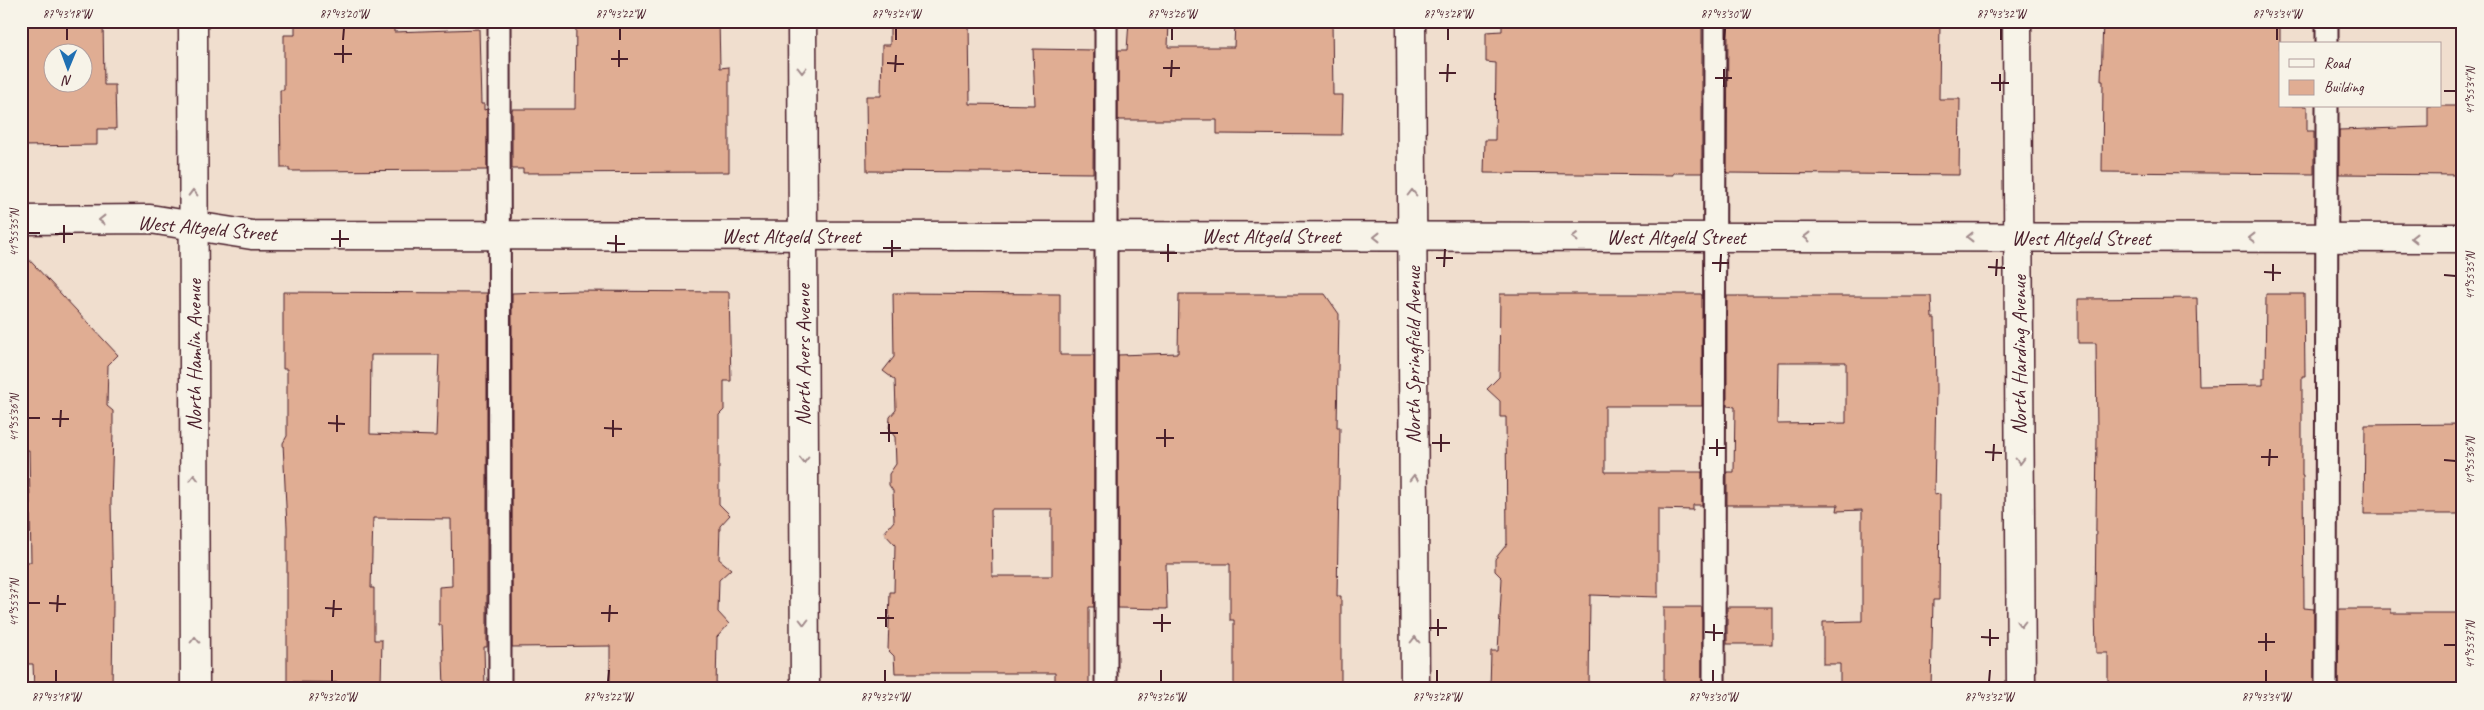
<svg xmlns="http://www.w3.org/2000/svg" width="2484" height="710" font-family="Caveat,sans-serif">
<rect width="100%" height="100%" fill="#f0dece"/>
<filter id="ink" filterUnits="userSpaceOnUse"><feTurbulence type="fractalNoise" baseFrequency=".02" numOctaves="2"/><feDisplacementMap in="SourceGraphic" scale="10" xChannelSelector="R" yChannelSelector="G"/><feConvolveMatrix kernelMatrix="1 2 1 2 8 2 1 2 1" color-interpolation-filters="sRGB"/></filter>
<g filter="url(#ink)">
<g fill="#e0ad93" stroke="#4a1f2b" fill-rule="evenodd">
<path d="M21,21H103L104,85H115L116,129H97V145L21,146ZM52,52H82V82H52Z"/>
<polygon points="295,21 394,21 394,32 479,29 481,104 484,104 484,110 487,109 487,170 289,171 289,168 281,168 280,90 284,90 284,35 295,35"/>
<polygon points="576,21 719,21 720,68 729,67 729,172 523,173 523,169 512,169 512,109 575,109"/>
<polygon points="890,21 969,21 970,104 1035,105 1033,49 1094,50 1093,173 867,171 866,96 881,96 882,45 890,45"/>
<polygon points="1129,21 1169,21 1168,47 1234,47 1235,21 1332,21 1333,95 1343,95 1342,135 1217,134 1217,120 1118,120 1118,50 1127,50"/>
<polygon points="1502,21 1702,21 1702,173 1673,173 1673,175 1484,173 1485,140 1495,140 1496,63 1486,62 1486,32 1502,31"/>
<polygon points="1728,21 1940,21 1939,99 1960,99 1959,175 1727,173"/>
<polygon points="2103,21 2280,21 2280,106 2307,106 2307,131 2314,131 2314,174 2102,172 2103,81 2101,81"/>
<polygon points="2428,106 2463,106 2463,175 2339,174 2339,130 2428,127"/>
<polygon points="21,251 118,355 108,365 107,406 113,411 113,433 111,503 113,602 112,689 34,689 33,664 21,664 21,562 31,562 29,450 21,450"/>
<polygon points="575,291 729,292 731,381 724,381 724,410 719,415 719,504 730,515 720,526 719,559 731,569 719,580 718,612 729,624 717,637 716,689 610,689 610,646 512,647 512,293"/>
<path d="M283,292L487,293V647H484L485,689H444L442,625H439V587L452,586L451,519L373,518L371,588H374V640H382L381,683L287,682V527L283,443L287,436V369H283ZM371,355H439L436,436L370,434Z"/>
<path d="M893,293L1060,294V355H1094V607H1089V689H1055V673H895L894,656L888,650L890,592H894L895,545L884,533L894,521L893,491L889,485V474L896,464L895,437L889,429L890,417L896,410L895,380L883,371L894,357ZM991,509H1052V576H992Z"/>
<polygon points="1179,294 1325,294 1339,314 1337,427 1340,427 1337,596 1341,596 1341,689 1234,689 1234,620 1230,620 1230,564 1166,564 1167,609 1118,608 1118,355 1178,353"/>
<polygon points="1500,294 1701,294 1702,296 1702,406 1605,406 1605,472 1702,472 1702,505 1693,505 1693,510 1658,509 1658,597 1590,595 1589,689 1490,689 1491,651 1498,651 1502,578 1495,571 1495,559 1507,544 1506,417 1500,417 1500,401 1487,389 1499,377"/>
<polygon points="2266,294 2304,294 2305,376 2302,376 2302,476 2303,476 2304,608 2314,609 2314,689 2108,689 2108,653 2096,653 2095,607 2097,434 2096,343 2078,343 2078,299 2197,298 2199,386 2263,385 2263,378 2265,378"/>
<path d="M1727,296H1931L1932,318H1935L1936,390L1934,495L1940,494L1939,600H1933L1931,689H1840V664H1823V622L1862,621V510L1837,511L1838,505H1727V472H1734L1735,407L1727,406ZM1778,362H1846V423L1777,424Z"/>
<polygon points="2463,424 2463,514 2364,514 2365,425"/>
<rect x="1664" y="607" width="38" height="82"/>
<rect x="1727" y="607" width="45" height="37"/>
<polygon points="2339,609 2391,609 2391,613 2463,613 2463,689 2338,689"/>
</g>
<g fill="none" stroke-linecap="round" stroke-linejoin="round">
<g stroke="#4a1f2b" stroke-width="25">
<g id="lane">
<polyline points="499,21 500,689"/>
<polyline points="1106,21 1106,689"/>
<polyline points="2327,44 2327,21"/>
<polyline points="1714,689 1715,21"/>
<polyline points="2326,689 2327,106"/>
</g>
</g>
<g stroke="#4a1f2b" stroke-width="31">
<g id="street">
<polyline points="193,21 195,689"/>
<polyline points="802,21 805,689"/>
<polyline points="1411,21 1415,689"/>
<polyline points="2017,21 2021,689"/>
<polyline points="21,220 150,219 252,235 2463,238"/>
</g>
</g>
<use href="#lane" stroke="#f7f3e8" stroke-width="21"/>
<use href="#street" stroke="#f7f3e8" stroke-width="28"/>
</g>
<defs><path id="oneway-chevron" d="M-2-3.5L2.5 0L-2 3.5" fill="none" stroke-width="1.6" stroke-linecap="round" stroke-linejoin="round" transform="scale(1.25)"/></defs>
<g stroke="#a0898a">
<use href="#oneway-chevron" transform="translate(802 70) rotate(90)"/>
<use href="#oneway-chevron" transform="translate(193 193) rotate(-91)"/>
<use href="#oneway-chevron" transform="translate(1412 193) rotate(-90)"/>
<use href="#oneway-chevron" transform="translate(102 220) rotate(180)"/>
<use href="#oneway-chevron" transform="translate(1377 237) rotate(-180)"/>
<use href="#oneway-chevron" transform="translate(1575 237) rotate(-180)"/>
<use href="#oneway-chevron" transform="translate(1807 237) rotate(-180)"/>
<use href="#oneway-chevron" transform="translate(1970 237) rotate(-180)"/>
<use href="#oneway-chevron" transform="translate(2252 238) rotate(180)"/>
<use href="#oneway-chevron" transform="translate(2414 238) rotate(-180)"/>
<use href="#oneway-chevron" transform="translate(804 460) rotate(90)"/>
<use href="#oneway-chevron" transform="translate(2020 461) rotate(90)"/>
<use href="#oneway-chevron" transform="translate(194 478) rotate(-90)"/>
<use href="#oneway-chevron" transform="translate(1414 478) rotate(-90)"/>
<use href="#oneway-chevron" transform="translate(804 622) rotate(90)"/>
<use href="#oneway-chevron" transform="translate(2021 624) rotate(90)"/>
<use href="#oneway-chevron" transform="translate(195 640) rotate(-90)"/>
<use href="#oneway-chevron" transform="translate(1415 640) rotate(-90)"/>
</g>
</g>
<path fill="none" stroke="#4a1f2b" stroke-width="2" d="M67,40V28M343,40L344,28M620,40V28M896,40V28M1172,40V28M1448,40V28M1724,40L1725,28M2001,40V28M2277,40V28M334,54H352M611,59H628M343,63V45M887,63L904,64M619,67V50M1163,68H1180M895,72L896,55M1439,73H1456M1171,77L1172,60M1715,78H1732M1447,82L1448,64M1991,83H2009M1724,87V69M2000,91V74M2444,91H2456M28,233H40M55,234H73M331,239H349M64,243V225M607,243L625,244M340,247V230M883,248H901M616,252V235M1160,253H1177M892,257V240M1436,258H1453M1168,262V244M1712,263H1729M1444,267L1445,249M1988,267L2005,268M1720,272L1721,254M2264,272L2281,273M2444,275L2456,276M1996,276L1997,259M2273,281V264M28,418H40M52,419H69M328,423L345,424M60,427L61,410M604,428L622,429M337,432V415M880,433H898M613,437V420M1156,438H1174M889,442V424M1432,443H1450M1165,447V429M1709,448H1726M1441,452V434M1985,452L2002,453M1717,456V439M2261,457H2278M2444,460L2456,461M1993,461L1994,444M2269,466L2270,449M28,603H40M49,603L66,604M325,608L342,609M57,612L58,595M601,613H618M333,617L334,600M877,618H894M609,622L610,605M1153,623H1171M886,627V609M1429,628H1447M1162,632V614M1705,632L1723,633M1438,636V619M1981,637L1999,638M1714,641V624M2258,642H2275M2444,645H2456M1990,646V629M2266,651V633M56,682V670M332,682V670M608,682L609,670M885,682V670M1161,682V670M1437,682V670M1713,682V670M1989,682L1990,670M2266,682V670"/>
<g text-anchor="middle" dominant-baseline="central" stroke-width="4.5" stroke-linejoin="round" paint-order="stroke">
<g font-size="21" fill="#4a1f2b" stroke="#f7f3e8">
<text transform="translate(207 228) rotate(5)">West Altgeld Street</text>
<text x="791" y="236">West Altgeld Street</text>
<text x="1271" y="236">West Altgeld Street</text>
<text x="1676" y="237">West Altgeld Street</text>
<text x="2081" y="238">West Altgeld Street</text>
<text transform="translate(194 355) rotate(-90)">North Hamlin Avenue</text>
<text transform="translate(803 355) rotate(-90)">North Avers Avenue</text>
<text transform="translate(1413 355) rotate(-90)">North Springfield Avenue</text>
<text transform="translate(2019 355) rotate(-90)">North Harding Avenue</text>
</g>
</g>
<rect width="2484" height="710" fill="none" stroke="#f7f3e8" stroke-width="55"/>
<rect x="2279" y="42" width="162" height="65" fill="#f7f3e8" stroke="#b29e9c"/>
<rect x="2289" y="59" width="25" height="8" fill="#f7f3e8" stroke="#b29e9c"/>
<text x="2324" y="68" font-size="15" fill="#4a1f2b">Road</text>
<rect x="2289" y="80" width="25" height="15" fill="#e0ad93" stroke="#b29e9c"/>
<text x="2324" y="92" font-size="15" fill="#4a1f2b">Building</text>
<g transform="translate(68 68) rotate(181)"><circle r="24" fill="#f7f3e8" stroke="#b29e9c"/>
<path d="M0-4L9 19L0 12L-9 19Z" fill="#1f6fb2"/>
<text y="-8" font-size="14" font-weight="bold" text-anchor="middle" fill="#4a1f2b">N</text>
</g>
<rect x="28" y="28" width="2428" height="654" fill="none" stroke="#4a1f2b" stroke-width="2"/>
<g font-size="12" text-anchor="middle" fill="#4a1f2b">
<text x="67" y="18">87°43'18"W</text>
<text x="344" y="18">87°43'20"W</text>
<text x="620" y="18">87°43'22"W</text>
<text x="896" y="18">87°43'24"W</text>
<text x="1172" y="18">87°43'26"W</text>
<text x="1448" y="18">87°43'28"W</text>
<text x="1725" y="18">87°43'30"W</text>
<text x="2001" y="18">87°43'32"W</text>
<text x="2277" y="18">87°43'34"W</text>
<text transform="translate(2470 91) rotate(-90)" y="4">41°55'34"N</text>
<text transform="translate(14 233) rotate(-90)" y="4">41°55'35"N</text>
<text transform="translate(2470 276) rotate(-90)" y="4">41°55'35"N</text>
<text transform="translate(14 418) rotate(-90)" y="4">41°55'36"N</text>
<text transform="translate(2470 461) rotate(-90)" y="4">41°55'36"N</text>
<text transform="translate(14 603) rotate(-90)" y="4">41°55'37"N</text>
<text transform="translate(2470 645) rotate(-90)" y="4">41°55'37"N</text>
<text x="56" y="701">87°43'18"W</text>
<text x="332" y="701">87°43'20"W</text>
<text x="608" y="701">87°43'22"W</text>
<text x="885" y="701">87°43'24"W</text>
<text x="1161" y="701">87°43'26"W</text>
<text x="1437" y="701">87°43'28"W</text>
<text x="1713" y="701">87°43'30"W</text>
<text x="1989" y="701">87°43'32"W</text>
<text x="2266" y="701">87°43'34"W</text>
</g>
</svg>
